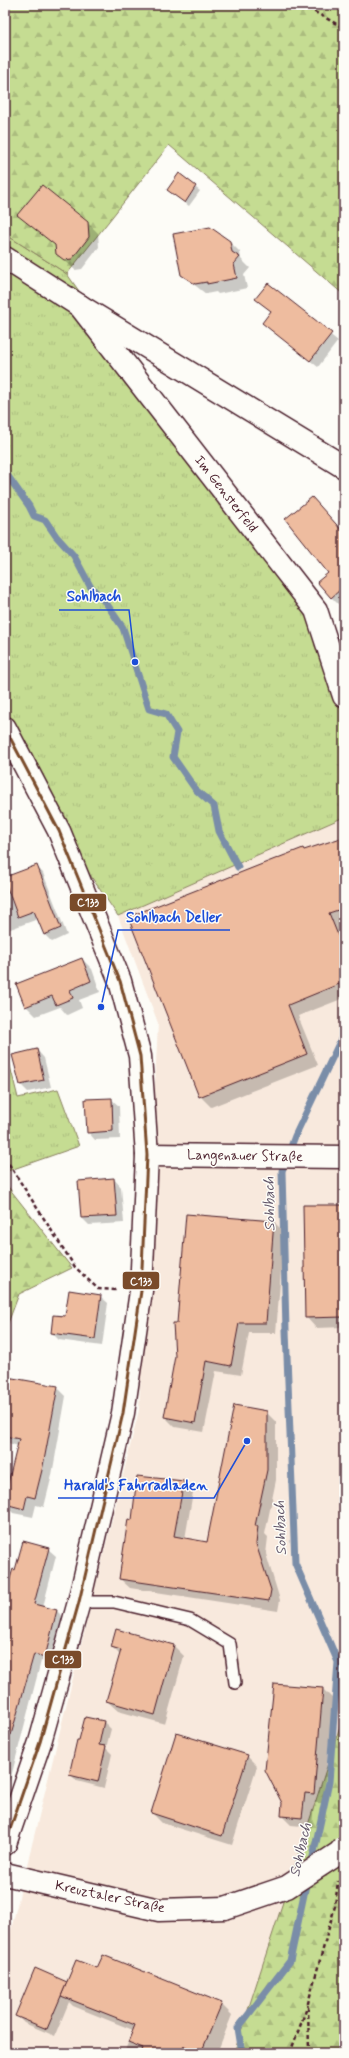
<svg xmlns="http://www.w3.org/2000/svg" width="349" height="2058" font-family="Mynerve,sans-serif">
<defs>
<pattern id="grass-tufts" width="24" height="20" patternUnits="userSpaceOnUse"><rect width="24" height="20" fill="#c5dc92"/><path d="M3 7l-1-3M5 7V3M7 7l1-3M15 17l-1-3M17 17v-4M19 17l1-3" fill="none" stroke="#abbc7e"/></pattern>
<pattern id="forest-firs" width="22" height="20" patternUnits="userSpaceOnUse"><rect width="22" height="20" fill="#c5dc92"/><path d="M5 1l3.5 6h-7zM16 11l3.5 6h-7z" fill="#abbc7e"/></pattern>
</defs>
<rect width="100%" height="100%" fill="#fdfcf7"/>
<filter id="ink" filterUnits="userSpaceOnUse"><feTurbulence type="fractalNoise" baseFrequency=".025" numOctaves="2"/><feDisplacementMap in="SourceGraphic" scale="8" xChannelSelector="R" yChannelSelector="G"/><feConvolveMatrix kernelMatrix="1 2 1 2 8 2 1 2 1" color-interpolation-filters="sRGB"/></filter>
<g filter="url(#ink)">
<polygon fill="#f8e9dd" points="344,817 344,1714 234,2053 5,2053 5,1954 139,1410 158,1023 118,916"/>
<g fill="url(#grass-tufts)" stroke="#887e5e">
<polygon points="5,234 67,274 306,615 344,697 344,817 118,916 5,750"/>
<polygon points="5,1046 18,1098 58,1089 79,1146 5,1172"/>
</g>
<g fill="url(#forest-firs)" stroke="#887e5e">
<polygon points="5,5 344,5 344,295 169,145 67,274 5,234"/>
<polygon points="5,1183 72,1268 19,1294 5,1331"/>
<polygon points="344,1714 344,2053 234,2053"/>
</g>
<g fill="#0003">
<polygon points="179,175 200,191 189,206 168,190"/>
<polygon points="19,215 87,222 98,233 99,247 82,269 75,270 57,253 57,247"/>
<polygon points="230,242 240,252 241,259 250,268 244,275 247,288 218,294 216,292 206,294 182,275"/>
<polygon points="268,284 338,341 318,367 263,323 272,312 257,298"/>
<polygon points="326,514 344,532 344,600 338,604 331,597"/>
<polygon points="344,838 344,923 340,924 344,935 344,998 298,1016 318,1065 211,1107 200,1096 304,851"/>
<polygon points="36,866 43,873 67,935 52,942 45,935 38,919 5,931 5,887 8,886 5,878"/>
<polygon points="82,959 92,969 100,992 79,1000 82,1008 67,1015 60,1007 36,1016 26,1006"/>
<polygon points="37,1050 44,1058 51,1087 28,1092 21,1085"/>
<polygon points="111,1099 119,1106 120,1139 95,1140 88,1132"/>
<polygon points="114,1179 121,1187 124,1223 89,1225 82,1218"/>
<polygon points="344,1206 344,1327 316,1328 306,1317"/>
<polygon points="274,1222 284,1232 276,1333 249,1333 241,1375 216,1371 204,1432 175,1427 165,1417 176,1356 178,1324"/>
<polygon points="100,1296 108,1303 102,1346 59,1340 52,1333"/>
<polygon points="57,1387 66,1396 52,1475 44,1507 36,1505 33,1517 13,1513 5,1505 5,1499 18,1446 5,1442 5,1394"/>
<polygon points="266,1412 276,1422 276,1480 265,1534 268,1537 266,1554 280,1600 278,1611 130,1588 120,1579 133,1521 184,1482 193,1492 185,1539 208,1544"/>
<polygon points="48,1549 56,1556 43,1607 57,1611 65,1619 53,1664 41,1661 11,1777 5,1790 5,1595 16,1571"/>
<polygon points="117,1631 174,1646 184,1656 165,1724 118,1711 107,1701 120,1655 112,1647"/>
<polygon points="275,1685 323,1689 333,1699 323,1803 314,1803 312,1827 291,1825 282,1816 283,1803"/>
<polygon points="85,1718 104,1722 111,1729 106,1748 112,1754 104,1788 77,1781 70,1774"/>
<polygon points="247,1756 257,1766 232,1845 162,1823 152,1813"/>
<polygon points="98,1970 221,2004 232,2015 217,2053 124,2053 133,2030 73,2006 69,2002 55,2036 24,2023 16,2015 66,1983"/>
</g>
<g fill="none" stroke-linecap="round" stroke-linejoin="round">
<g stroke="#7a8da8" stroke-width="7">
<polyline points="5,472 29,506 34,516 45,520 56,536 74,556 90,586 106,603 123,628 149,709 166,714 177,732 173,757 196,790 214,806 219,831 238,867"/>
<polyline points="311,1866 329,1782 338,1662 295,1563 286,1330 282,1171 295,1136 344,1033"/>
<polyline points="242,2053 238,2028 290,1961 307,1880"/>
</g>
</g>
<g fill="#eebc9f" stroke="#4a1f2b">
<polygon points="179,173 196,186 185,203 167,190"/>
<polygon points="42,185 88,222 89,237 72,259 64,260 56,254 55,245 17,215"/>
<polygon points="210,227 230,241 232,252 240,257 234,264 237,278 207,284 207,282 195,284 181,275 173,234"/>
<polygon points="268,283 332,333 310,361 262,323 271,311 255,299"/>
<polygon points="312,497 344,533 344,593 341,589 331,598 317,582 328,573 285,519"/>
<polygon points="344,837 344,908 329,913 344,950 344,982 288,1005 307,1054 199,1097 128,917 303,848 304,850"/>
<polygon points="37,865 61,928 44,935 34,911 18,917 5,882 5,877"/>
<polygon points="82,958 91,981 70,990 73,998 56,1005 52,996 25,1007 16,984"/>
<polygon points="37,1049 44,1080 20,1085 12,1055"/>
<polygon points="112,1098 113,1131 87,1133 85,1099"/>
<polygon points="114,1178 117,1216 81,1218 78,1181"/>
<polygon points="303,1205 344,1205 344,1317 305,1318"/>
<polygon points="186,1214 274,1221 266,1323 239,1323 231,1366 206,1361 195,1423 164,1417 175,1356 173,1323 177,1323"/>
<polygon points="69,1290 101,1295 95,1339 51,1333 53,1315 65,1316"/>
<polygon points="7,1377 58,1386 43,1466 35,1498 27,1496 24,1509 5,1504 5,1495 19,1439 5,1436 5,1388"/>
<polygon points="234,1405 267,1411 267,1470 255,1526 258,1526 256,1544 271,1590 269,1601 119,1579 128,1519 132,1520 137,1476 184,1481 174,1536 207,1542"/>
<polygon points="23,1541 49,1548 34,1604 57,1610 45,1657 34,1654 11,1735 5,1734 5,1594 13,1569 15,1570"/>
<polygon points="116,1629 174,1645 155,1715 106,1701 121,1650 111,1647"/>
<polygon points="274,1684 323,1688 314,1794 305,1793 302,1818 281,1816 282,1803 265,1770"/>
<polygon points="85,1717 104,1721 99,1745 106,1746 98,1782 69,1775 77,1740 79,1740"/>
<polygon points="176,1733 248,1755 222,1836 151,1813"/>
<polygon points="103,1955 222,2003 201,2053 184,2046 181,2053 141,2053 143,2048 128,2042 135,2025 61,1996 76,1960 97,1968"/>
<polygon points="35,1968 67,1982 47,2029 15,2016"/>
</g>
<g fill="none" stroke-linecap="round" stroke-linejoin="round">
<g stroke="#4a1f2b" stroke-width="14">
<polyline id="service" points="79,1602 114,1602 190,1620 230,1644 235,1683"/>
</g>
<g stroke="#4a1f2b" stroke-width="25">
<g id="minor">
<polyline points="5,258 80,306 344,467"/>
<polyline points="80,306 316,610 344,696"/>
<polyline points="147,1155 344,1157"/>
</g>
</g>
<g stroke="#4a1f2b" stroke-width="25">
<g id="tertiary">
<polyline points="5,728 59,831 120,981 140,1056 147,1155 141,1291 123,1413 79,1602 40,1742 5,1844"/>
<polyline points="5,1874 159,1910 225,1908"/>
</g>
</g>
<g stroke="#4a1f2b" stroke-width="2.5" stroke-dasharray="4 3" stroke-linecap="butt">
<polyline points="302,5 344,28"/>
<polyline points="5,1158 75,1267 98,1289 118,1290"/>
<polyline points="290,2053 308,2005"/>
<polyline points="309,2053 308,2003 335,1906 338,1881"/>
</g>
<use href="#service" stroke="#fdfcf7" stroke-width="11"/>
<use href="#minor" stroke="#fdfcf7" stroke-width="22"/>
<use href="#tertiary" stroke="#fdfcf7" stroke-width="22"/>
<g stroke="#4a1f2b" stroke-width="25" stroke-linecap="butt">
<polyline id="tertiary-bridge" points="225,1908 287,1887 339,1853 344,1847"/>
</g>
<use href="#tertiary-bridge" stroke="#fdfcf7" stroke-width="22"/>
<g stroke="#fdfcf7" stroke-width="6">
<polyline id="bus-1" points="5,728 59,831 120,981 140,1056 147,1155 141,1291 123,1413 79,1602 40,1742 5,1844"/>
</g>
<use href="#bus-1" stroke="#7a4b2a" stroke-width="3"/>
</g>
</g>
<g text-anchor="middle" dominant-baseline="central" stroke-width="3" stroke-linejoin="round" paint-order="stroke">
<g font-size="14" fill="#4a1f2b" stroke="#fdfcf7">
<text transform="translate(226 494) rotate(52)">Im Gensterfeld</text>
<text transform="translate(245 1156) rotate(1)">Langenauer Straße</text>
<text transform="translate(110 1897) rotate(12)">Kreuztaler Straße</text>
</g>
<g font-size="15" font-style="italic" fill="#625669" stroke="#fdfcf7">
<text transform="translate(270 1204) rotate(-91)">Sohlbach</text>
<text transform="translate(281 1528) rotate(-92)">Sohlbach</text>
<text transform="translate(301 1850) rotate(-77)">Sohlbach</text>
</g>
</g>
<path fill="none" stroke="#1d4ed8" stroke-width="1.5" d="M135 662L129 610H59M101 1007L118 930H230M247 1441L214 1498H58"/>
<g fill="#1d4ed8" stroke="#fdfcf7" stroke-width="1.5">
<circle cx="135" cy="662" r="4"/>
<circle cx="101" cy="1007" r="4"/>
<circle cx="247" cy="1441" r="4"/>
</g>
<g font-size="15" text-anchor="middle" font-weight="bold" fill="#1d4ed8" stroke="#fdfcf7" stroke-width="3" stroke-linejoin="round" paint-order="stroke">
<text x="94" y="601">Sohlbach</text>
<text x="174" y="922">Sohlbach Deller</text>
<text x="136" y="1490">Harald's Fahrradladen</text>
</g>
<g stroke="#fdfcf7" stroke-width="1.5">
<rect x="69" y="893" width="38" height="19" rx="4" fill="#7a4b2a"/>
<rect x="122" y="1271" width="38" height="19" rx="4" fill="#7a4b2a"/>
<rect x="44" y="1650" width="38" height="19" rx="4" fill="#7a4b2a"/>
</g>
<g font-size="11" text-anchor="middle" font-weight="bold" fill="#fff">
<text x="88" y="906">C133</text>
<text x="141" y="1285">C133</text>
<text x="63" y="1663">C133</text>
</g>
<rect width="349" height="2058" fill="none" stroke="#fdfcf7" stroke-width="20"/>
<rect x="10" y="10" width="329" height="2038" fill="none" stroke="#4a1f2b" stroke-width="1.5" filter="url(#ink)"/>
</svg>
